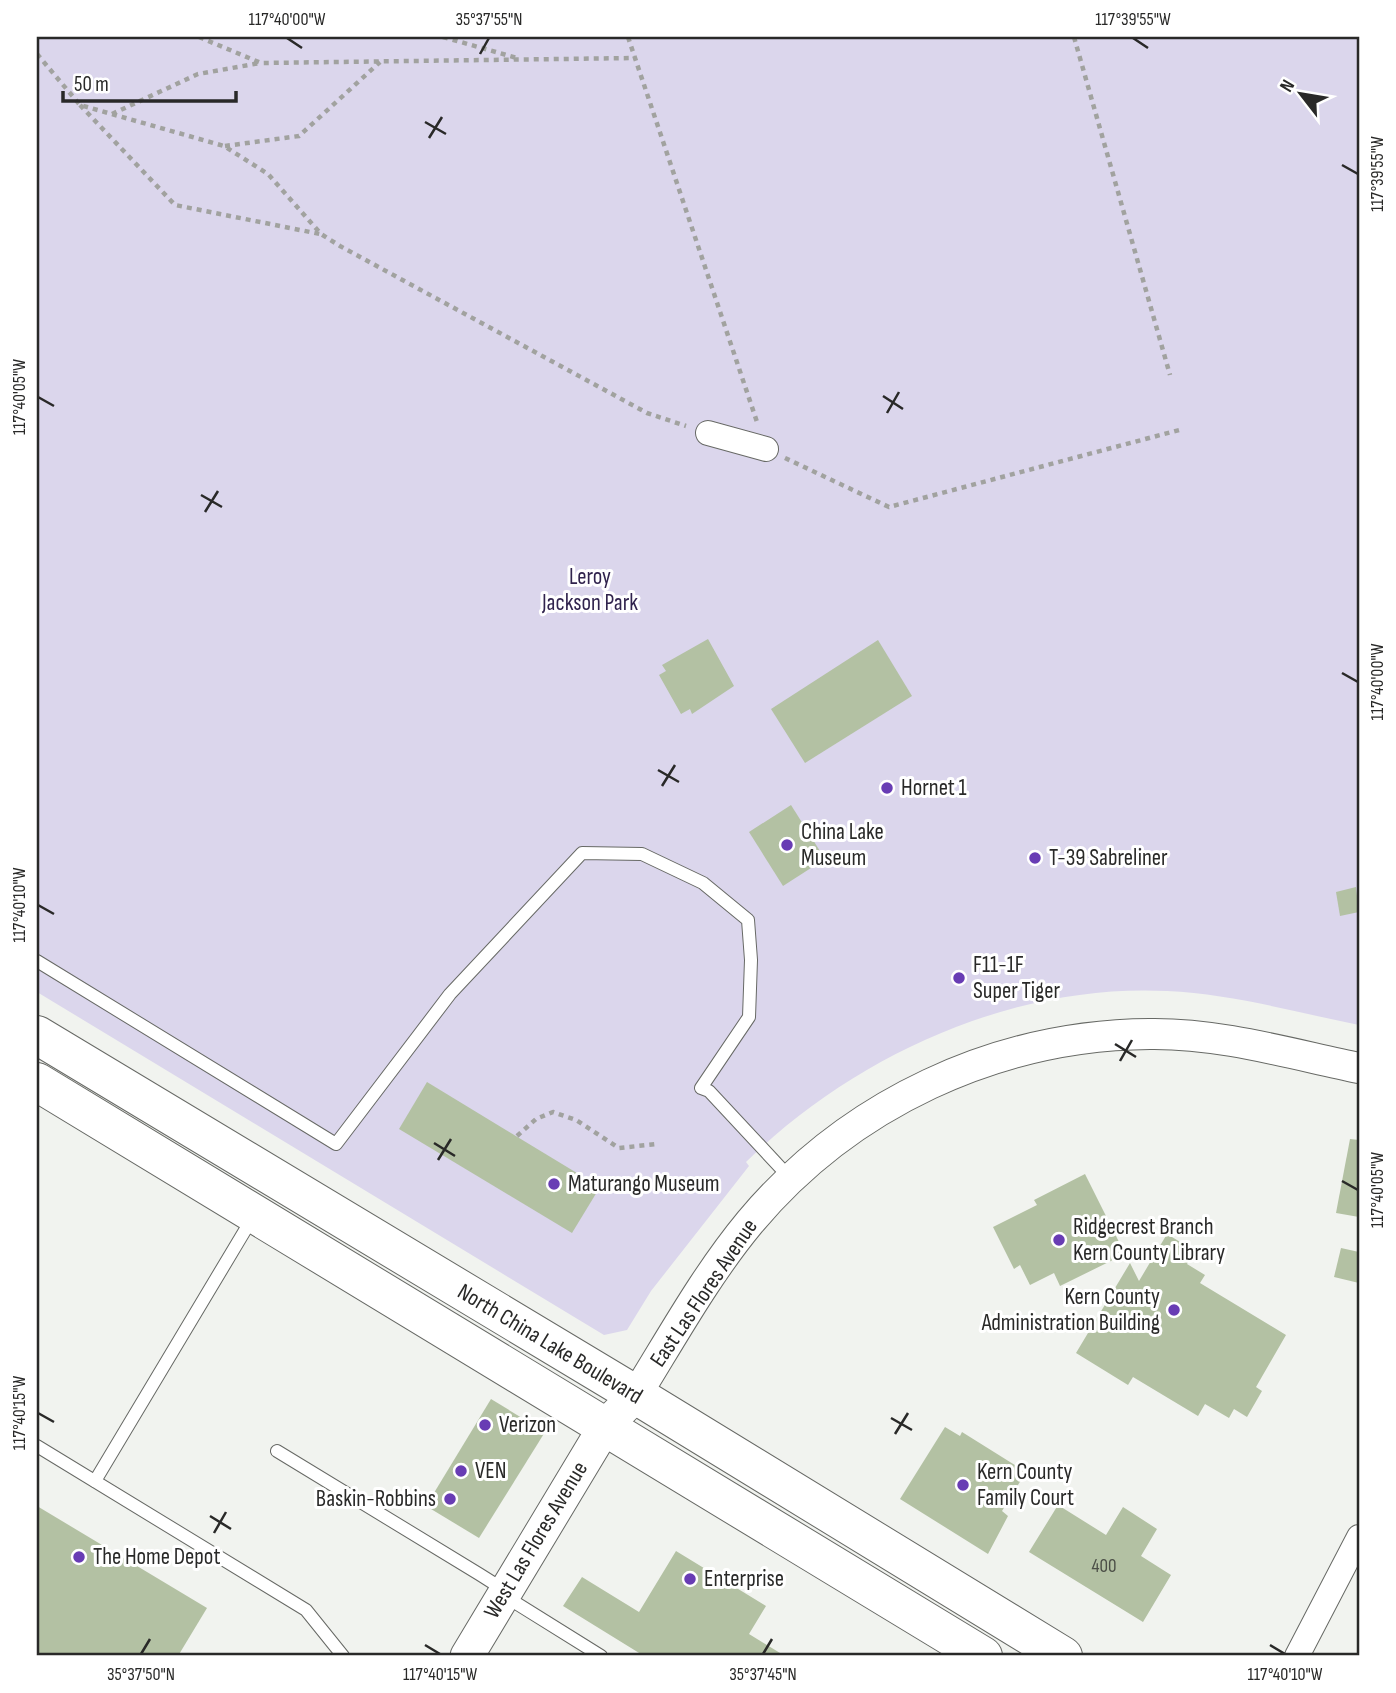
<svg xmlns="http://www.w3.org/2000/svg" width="1396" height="1693" font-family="'Sofia Sans Condensed',sans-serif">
<rect width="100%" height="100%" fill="#f1f3ef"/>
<path fill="#dbd6ec" d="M37,37H1359V1025C1294,1012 1233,994 1167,991C1013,983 854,1056 746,1162L749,1166L651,1291L627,1330L604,1335L37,992Z"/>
<g fill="#b3c1a3">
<polygon points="708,639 734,686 692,714 690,709 681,714 659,675 666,671 662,665"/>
<polygon points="878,640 912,696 805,763 771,709"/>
<polygon points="791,805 825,859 783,886 749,832"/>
<polygon points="1356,887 1359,912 1340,916 1336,892"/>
<polygon points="427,1082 600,1187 572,1233 399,1129"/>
<polygon points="1350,1139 1359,1140 1359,1217 1336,1213"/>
<polygon points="1085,1174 1125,1254 1060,1286 1054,1273 1030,1285 1020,1265 1014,1269 993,1227 1037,1205 1034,1200"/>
<polygon points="1167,1234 1195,1251 1187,1264 1205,1275 1200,1283 1286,1335 1256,1387 1262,1391 1247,1417 1234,1409 1229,1418 1205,1404 1198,1416 1133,1377 1128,1385 1076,1353 1130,1263 1139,1281"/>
<polygon points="1341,1248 1359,1252 1359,1283 1334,1277"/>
<polygon points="491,1399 545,1432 479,1538 426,1506"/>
<polygon points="945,1427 960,1436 962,1432 1026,1472 1002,1511 1008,1516 988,1554 900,1499"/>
<polygon points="1058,1505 1106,1535 1123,1507 1157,1529 1141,1556 1171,1575 1143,1622 1029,1552"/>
<polygon points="37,1506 207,1608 178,1656 37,1656"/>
<polygon points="676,1551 766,1606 749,1634 785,1656 644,1656 563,1606 582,1577 639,1612"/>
</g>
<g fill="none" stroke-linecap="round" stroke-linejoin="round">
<g stroke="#676965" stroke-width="14">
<g id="service">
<polyline points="37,961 336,1144 450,994 582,853 642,854 703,883 748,920 751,960 749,1017 701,1088 709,1091 791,1179"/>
<polyline points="37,1446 306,1610 343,1656"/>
<polyline points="277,1451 479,1574 498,1586 503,1595 601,1656"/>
<polyline points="95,1481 253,1217"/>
</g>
</g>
<g stroke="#676965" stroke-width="26">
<g id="minor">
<polyline points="708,433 766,449"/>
<polyline points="1297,1656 1359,1537"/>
</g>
</g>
<g stroke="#676965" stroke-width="32">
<path id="tertiary" d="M636,1395C672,1337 706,1275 750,1222C849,1104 996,1035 1150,1034C1220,1033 1291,1054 1359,1068"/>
</g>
<g stroke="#676965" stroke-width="35">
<polyline id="secondary" points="467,1656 606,1425 636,1395"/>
</g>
<g stroke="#676965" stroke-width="40">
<g id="primary">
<polyline points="37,1035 636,1395 1063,1656"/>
<polyline points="37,1082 983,1656"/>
</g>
</g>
<g stroke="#a1a29f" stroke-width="4.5" stroke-dasharray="5 5" stroke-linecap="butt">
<polyline points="199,37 261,63 635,58"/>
<polyline points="443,37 517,58"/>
<polyline points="628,37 758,425"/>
<polyline points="1074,37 1170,375"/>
<polyline points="37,54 80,105 224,146 268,174 321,234 340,246 647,413 686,426"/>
<polyline points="80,105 175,205 320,234"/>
<polyline points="112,114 198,74 260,63"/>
<polyline points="225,146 299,136 380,62"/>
<polyline points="785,458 889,507 1183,429"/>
<polyline points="517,1136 536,1119 553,1112 576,1120 619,1148 657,1144"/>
</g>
<use href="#service" stroke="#fff" stroke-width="12"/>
<use href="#minor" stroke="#fff" stroke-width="24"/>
<use href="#tertiary" stroke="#fff" stroke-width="30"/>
<use href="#secondary" stroke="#fff" stroke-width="33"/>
<use href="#primary" stroke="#fff" stroke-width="38"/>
</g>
<path fill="none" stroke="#292928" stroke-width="2.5" d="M287,38L302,48M1133,38L1148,48M480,54L489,38M425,122L446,134M429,138L442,117M1342,165L1358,174M883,396L903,409M38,397L54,406M887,413L899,392M201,495L222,507M205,512L218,491M1342,673L1358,682M658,770L679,782M662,786L675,765M38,905L54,914M1115,1044L1136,1057M1120,1061L1132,1040M434,1143L455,1156M438,1160L451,1139M1342,1181L1358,1190M38,1413L54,1422M891,1418L912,1430M895,1434L908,1413M210,1516L231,1529M214,1533L226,1512M425,1645L440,1654M1270,1645L1285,1654M141,1654L150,1639M763,1654L772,1639"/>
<g fill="#683cb4" stroke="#fff" stroke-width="2.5">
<circle cx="887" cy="788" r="7"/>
<circle cx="787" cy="845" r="7"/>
<circle cx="1035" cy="858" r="7"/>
<circle cx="959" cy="978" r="7"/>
<circle cx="554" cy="1184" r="7"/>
<circle cx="1059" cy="1240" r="7"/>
<circle cx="1174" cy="1310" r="7"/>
<circle cx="485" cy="1425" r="7"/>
<circle cx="461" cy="1471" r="7"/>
<circle cx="963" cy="1485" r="7"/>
<circle cx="450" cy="1499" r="7"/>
<circle cx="79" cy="1557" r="7"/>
<circle cx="690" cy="1579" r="7"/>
</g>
<g text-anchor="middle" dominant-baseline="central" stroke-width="6" stroke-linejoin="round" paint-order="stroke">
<g font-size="19" fill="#4c4f47">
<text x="1104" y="1566">400</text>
</g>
<g font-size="23" fill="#30234d" stroke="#fff">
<text x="590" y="577">Leroy<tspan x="590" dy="26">Jackson Park</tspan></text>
</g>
<g font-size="23" fill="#292928" stroke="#fff" text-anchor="start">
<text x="901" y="788">Hornet 1</text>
<text x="801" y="832">China Lake<tspan x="801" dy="26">Museum</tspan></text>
<text x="1049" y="858">T-39 Sabreliner</text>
<text x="973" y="965">F11-1F<tspan x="973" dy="26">Super Tiger</tspan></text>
<text x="568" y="1184">Maturango Museum</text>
<text x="1073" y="1227">Ridgecrest Branch<tspan x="1073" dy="26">Kern County Library</tspan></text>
<text x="1160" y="1297" text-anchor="end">Kern County<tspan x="1160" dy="26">Administration Building</tspan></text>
<text x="499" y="1425">Verizon</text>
<text x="475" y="1471">VEN</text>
<text x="977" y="1472">Kern County<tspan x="977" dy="26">Family Court</tspan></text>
<text x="436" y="1499" text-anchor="end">Baskin-Robbins</text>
<text x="93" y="1557">The Home Depot</text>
<text x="704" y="1579">Enterprise</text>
</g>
<g font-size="23" fill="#292928" stroke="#fff">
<text transform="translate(704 1293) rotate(-56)">East Las Flores Avenue</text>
<text transform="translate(550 1344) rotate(31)">North China Lake Boulevard</text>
<text transform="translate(536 1540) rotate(-59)">West Las Flores Avenue</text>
</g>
</g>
<rect width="1396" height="1693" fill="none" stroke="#ffffff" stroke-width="77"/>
<g transform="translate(1301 94) rotate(301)" stroke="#ffffff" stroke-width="5" paint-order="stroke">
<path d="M0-5L12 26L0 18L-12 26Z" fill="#292928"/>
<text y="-10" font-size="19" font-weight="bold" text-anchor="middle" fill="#292928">N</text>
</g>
<path d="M63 91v10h173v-10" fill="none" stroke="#292928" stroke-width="3.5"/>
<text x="74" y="91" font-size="21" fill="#292928" stroke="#ffffff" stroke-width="5" paint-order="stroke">50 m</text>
<rect x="38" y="38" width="1320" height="1616" fill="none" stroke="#292928" stroke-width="2.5"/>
<g font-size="18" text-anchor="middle" fill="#292928">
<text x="287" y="25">117°40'00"W</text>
<text x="489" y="25">35°37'55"N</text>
<text x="1133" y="25">117°39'55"W</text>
<text transform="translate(1377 174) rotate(-90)" y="6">117°39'55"W</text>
<text transform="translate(19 397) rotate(-90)" y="6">117°40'05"W</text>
<text transform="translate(1377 682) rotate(-90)" y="6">117°40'00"W</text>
<text transform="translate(19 905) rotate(-90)" y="6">117°40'10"W</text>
<text transform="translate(1377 1190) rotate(-90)" y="6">117°40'05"W</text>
<text transform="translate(19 1413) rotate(-90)" y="6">117°40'15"W</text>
<text x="141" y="1680">35°37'50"N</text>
<text x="440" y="1680">117°40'15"W</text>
<text x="763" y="1680">35°37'45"N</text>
<text x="1285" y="1680">117°40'10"W</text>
</g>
</svg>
